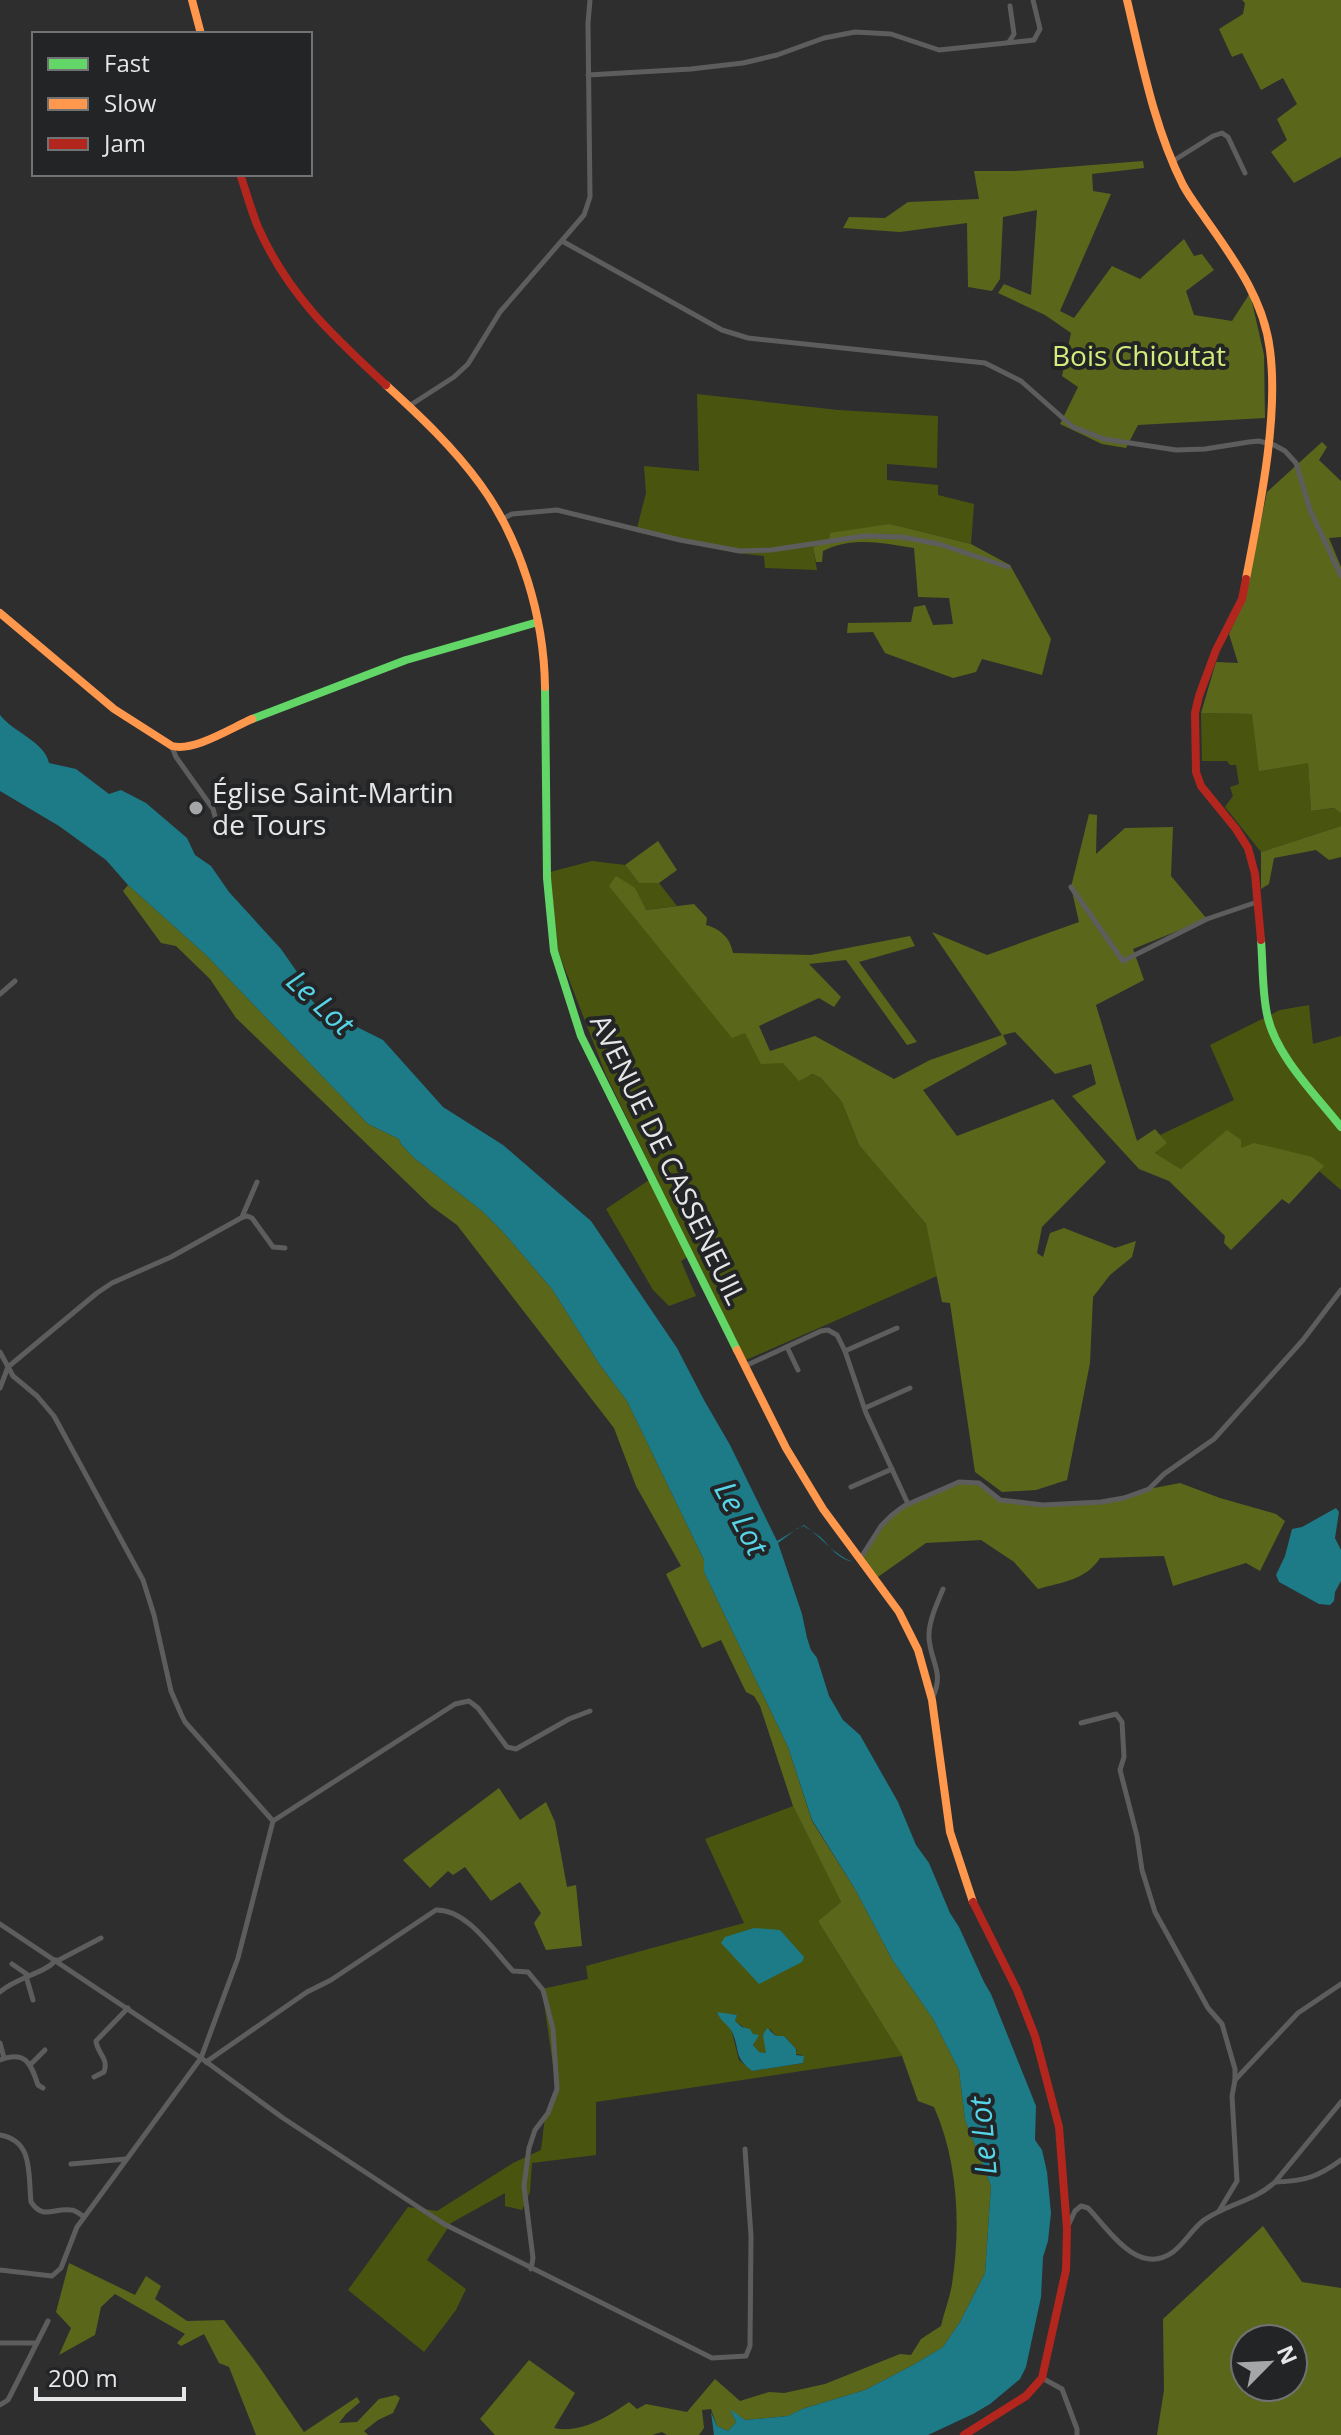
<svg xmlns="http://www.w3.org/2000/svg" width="1341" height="2435" font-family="'Open Sans',sans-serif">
<rect width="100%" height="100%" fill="#2e2e2f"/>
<g fill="#49550f" fill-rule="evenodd">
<polygon points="697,394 838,410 938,416 937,468 887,464 887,480 938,485 938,495 974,504 971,544 890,524 813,547 817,570 765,568 764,556 737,553 636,532 646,493 644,466 699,471"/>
<polygon points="1201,713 1252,714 1308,763 1311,811 1335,808 1341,813 1341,826 1261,852 1225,807 1233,796 1230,787 1239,784 1236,765 1230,765 1227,761 1202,761"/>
<polygon points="592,861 625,865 639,883 659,883 677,906 645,910 616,876 745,1033 783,1063 821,1078 842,1102 859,1145 926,1224 937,1276 746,1360 692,1254 681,1261 696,1296 669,1306 653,1290 606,1209 655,1176 606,1075 558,951 550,872"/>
<polygon points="1309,1005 1313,1044 1341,1036 1341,1190 1319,1171 1323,1166 1241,1148 1181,1169 1155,1153 1166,1143 1160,1135 1234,1100 1210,1045 1280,1010"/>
<path d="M793,1806L841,1902L818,1921L902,2056L596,2102V2155L532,2163L530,2192L522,2210L505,2206V2193L451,2223L427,2260L466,2289L456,2310L424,2352L348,2290L408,2207L437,2211L513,2163L541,2150L545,2117L557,2093L542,1989L588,1979L586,1966L744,1923L705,1839ZM717,2013L737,2015L735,2021L753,2034L754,2048L759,2052L766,2053L770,2029L776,2036H784L797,2050L795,2054L802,2055L803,2063L752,2071L739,2060L731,2029Z"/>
</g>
<g fill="#5a671a" fill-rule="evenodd">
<polygon points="1242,0 1341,0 1341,157 1294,183 1271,152 1287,140 1277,119 1297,104 1283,78 1261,90 1242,53 1232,57 1219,29 1243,14 1245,3"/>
<polygon points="1143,161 1144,168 1092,174 1093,191 1111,194 1060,311 1074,318 1112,266 1140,279 1184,239 1194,256 1202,254 1214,270 1186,291 1194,315 1232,321 1250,293 1264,355 1265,418 1138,425 1126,448 1102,444 1060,424 1078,387 1062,376 1071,333 1045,315 998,293 1004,284 1031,295 1037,210 1003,217 1000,279 992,291 968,287 967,223 900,232 843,228 849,217 885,218 908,202 979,199 974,171 1015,171"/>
<polygon points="1322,442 1327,447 1319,460 1341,481 1341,537 1329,538 1341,567 1341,813 1334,808 1311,811 1308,763 1259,771 1252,714 1201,713 1216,662 1238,663 1229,634 1245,599 1267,492"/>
<path d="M890,524L971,544L1010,565L1051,639L1042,675L982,659L976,672L953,678L885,653L873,632L847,633L848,623L911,622L914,607L925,605L933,625L953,624L949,598L918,597L914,548C883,543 852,536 823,551L822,562H816L813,547L829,541L830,533Z"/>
<path d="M1089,814L1097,815L1096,854L1125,828L1173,827L1171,876L1207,919L1133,949L1144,980L1096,1005L1137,1141L1155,1129L1167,1143L1155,1153L1181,1169L1227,1130L1241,1140V1148L1254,1143L1312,1157L1324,1166L1289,1204L1282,1199L1231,1250L1224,1243L1225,1236L1169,1181L1139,1169L1072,1096L1096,1084L1091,1064L1055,1074L1015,1032L1003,1035L1007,1044L923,1090L957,1136L1053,1099L1106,1162L1042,1227L1037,1253L1043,1257L1050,1233L1064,1228L1115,1248L1136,1241L1132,1257L1110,1275L1093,1297L1090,1363L1067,1480L1036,1490L1002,1492L975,1472L950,1303L942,1302L926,1224L859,1145L842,1102L821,1078L812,1074L799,1081L783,1063L761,1064L745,1033L732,1038L609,886L616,876L635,888L646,910L694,904L707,918L706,925C721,929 730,938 733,953L811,955L910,936L915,946L859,962L917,1042L907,1045L846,960L809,964L841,997L834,1007L819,998L759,1026L770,1051L815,1036L894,1079L930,1060L1002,1035L932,932L987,955L1079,922L1071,887Z"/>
<polygon points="1341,826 1341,857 1329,860 1316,850 1274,858 1269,884 1261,889 1261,852"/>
<polygon points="658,841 677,870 659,883 639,883 625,865"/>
<path d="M128,885L206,955L368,1124L399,1139L401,1144L414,1158L482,1211L503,1232L552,1289L600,1365L627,1401L704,1560V1572L788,1747L812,1821L855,1889L893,1961L933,2019L959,2070L965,2120L991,2186L985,2273L960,2322L943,2347L913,2365L865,2390L802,2409L788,2416L745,2420L731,2411L736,2422L728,2431L717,2426L711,2409L702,2410L704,2428L699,2435H667L662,2432L652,2435H495L480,2419L529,2360L575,2393L554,2428C580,2434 608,2417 629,2402L637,2409L646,2404L687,2412L715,2379L740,2401L769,2392L784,2393L825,2384L900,2354L911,2355L921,2339L941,2326C944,2312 950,2298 952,2284C961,2226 958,2161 934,2107L918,2101L902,2056L818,1921L841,1902L793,1806L760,1706L754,1696L746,1692L721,1640L702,1648L666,1574L681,1566L636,1486L614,1428L457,1225L431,1206L236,1018L210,979L176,946L161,943L123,891Z"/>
<path d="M959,1482L979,1483L1000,1500L1043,1505L1101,1502L1149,1489L1180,1483L1220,1498L1276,1514L1285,1521L1260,1571L1246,1563L1173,1586L1164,1556L1100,1558C1086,1580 1062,1582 1038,1589L1014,1562L981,1540L926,1543L875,1579L860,1559L881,1526L904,1506Z"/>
<polygon points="499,1788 520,1820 546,1802 555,1822 567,1887 576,1885 582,1946 546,1950 534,1923 541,1913 520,1882 491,1901 465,1867 453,1875 448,1871 430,1888 403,1860"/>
<path d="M1263,2226L1302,2282L1341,2288V2435H1157L1164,2390L1163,2319ZM1245,2339H1293V2387H1245Z"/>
<polygon points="69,2263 135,2295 146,2276 161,2286 155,2299 187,2321 224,2320 258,2365 304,2432 357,2397 360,2402 346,2414 339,2423 357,2422 379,2399 396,2395 400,2398 393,2413 378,2420 364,2431 368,2435 256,2435 229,2367 219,2363 204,2334 181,2346 177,2343 185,2334 115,2294 101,2307 95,2335 59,2355 71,2328 56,2312"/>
</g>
<g fill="#1d7a87">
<path d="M0,715C13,732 45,742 49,763L76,769L109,794L121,790L146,803L187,838L195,855L211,866L229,892L281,949L304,982L303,994L310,998L325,1016L341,1019L383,1040L443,1107L503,1145L591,1221L677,1348L704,1400L730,1445L777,1541L804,1525C822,1538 834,1555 853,1562C840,1559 834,1552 826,1543C821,1536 811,1531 804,1526L798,1528L778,1543L802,1614L807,1638L811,1650L817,1658L829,1696L843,1720L860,1735L898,1802L916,1845L929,1863L950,1913L959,1927L984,1982L991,1994L1036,2106L1035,2140L1042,2150L1047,2172L1051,2213L1048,2241L1043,2257L1041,2297L1026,2367L1020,2379L990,2404L973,2414L928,2435H714L711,2412L717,2426L728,2431L736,2422L730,2409L745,2420L788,2416L802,2409L865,2390L913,2365L943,2347L960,2322L985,2273L991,2186L965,2120L959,2070L933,2019L893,1961L855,1889L812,1820L788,1747L704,1572V1560L627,1401L600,1365L552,1289L503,1232L482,1211L414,1158L401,1144L399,1139L368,1124L206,955L128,885L106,860L59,826L0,791Z"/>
<polygon points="1336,1508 1339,1512 1335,1538 1341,1550 1341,1581 1335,1592 1334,1601 1330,1605 1319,1604 1279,1582 1276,1575 1285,1556 1292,1529 1302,1527"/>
<polygon points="754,1928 780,1930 804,1957 802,1962 759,1984 721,1943 725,1937"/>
<path d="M717,2012L737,2015L735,2021L742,2027L750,2029L753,2034L759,2035L753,2045L759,2052L766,2053L763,2035L767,2028L776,2036H784L796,2049V2055L804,2056L803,2063L752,2071C733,2056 741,2052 732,2032C728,2024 720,2021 717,2012Z"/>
</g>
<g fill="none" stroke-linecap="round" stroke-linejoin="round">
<g stroke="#5d5d5d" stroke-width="5">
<polyline points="1009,42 1014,34 1010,6"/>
<polyline points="588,75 691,69 743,63 777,55 824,38 855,32 891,34 939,50 1034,40 1040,29 1033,0"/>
<polyline points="1173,161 1213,136 1222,133 1228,137 1245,173"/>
<polyline points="562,241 722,330 748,338 985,363 1021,381 1073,427 1104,439 1176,450 1205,449 1249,442 1259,441 1274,445 1285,451 1296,463 1310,510 1341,576"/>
<polyline points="409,406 454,377 468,364 500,312 584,215 590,197 588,23 590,0"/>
<polyline points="502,519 512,514 557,510 680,540 740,551 771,550 865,536 902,537 939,544 1008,567"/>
<polyline points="172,747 176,757 213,809 220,835"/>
<polyline points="1071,887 1123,961 1207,919 1257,902"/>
<polyline points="0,994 15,981"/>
<polyline points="242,1217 257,1182"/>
<polyline points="787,1347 798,1370"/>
<polyline points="845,1351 897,1328"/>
<polyline points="0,1352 13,1376 37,1396 54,1416 143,1580 154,1615 171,1691 181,1714 185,1722 273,1821"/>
<polyline points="745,1366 821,1331 828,1330 837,1335 845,1351 866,1413 908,1504"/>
<polyline points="0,1388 8,1367 97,1293 112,1283 171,1257 241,1218 247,1216 252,1218 273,1247 285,1248"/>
<polyline points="865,1408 910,1388"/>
<polyline points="851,1487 892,1469"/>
<polyline points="860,1559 881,1526 892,1515 904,1506 959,1482 979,1483 1000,1500 1043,1505 1101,1502 1124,1498 1149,1489 1164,1474 1214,1439 1303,1340 1341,1290"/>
<path d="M932,1699C945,1672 931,1664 929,1638C928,1622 937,1604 943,1589"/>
<polyline points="1081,1723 1116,1714 1122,1722 1124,1757 1120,1770 1137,1836 1142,1870 1155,1912 1208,2008 1222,2024 1235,2069 1235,2080"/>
<polyline points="273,1821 455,1704 469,1701 478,1708 507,1747 516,1749 569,1719 590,1711"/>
<polyline points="0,1924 201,2058 283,2118 444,2224 712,2358 746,2356 750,2346 751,2236 745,2149"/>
<polyline points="57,1961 101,1938"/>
<polyline points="12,1964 28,1975"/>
<polyline points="26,1976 33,2000"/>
<path d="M0,1992C17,1977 44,1974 56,1960"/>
<polyline points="0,2043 4,2058"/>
<path d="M0,2060C26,2050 31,2064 38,2085L43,2088"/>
<path d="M206,2062L307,1992L331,1980L436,1910C467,1909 493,1950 513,1971L528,1972L543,1990L553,2029L557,2089L548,2113L535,2130L529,2148L524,2186L533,2258L531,2269"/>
<polyline points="31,2064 45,2050"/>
<path d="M94,2077L104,2072C109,2058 97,2053 96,2041L128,2008"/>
<path d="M0,2135C34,2141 28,2174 31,2202C44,2221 54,2207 71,2210C76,2210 81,2215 84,2217"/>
<polyline points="71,2164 126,2159"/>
<path d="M1276,2182C1305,2181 1318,2177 1341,2160"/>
<polyline points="1219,2211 1237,2181 1232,2096 1235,2080 1298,2013 1341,1984"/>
<path d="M1067,2228L1075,2211L1081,2206L1088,2208C1110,2231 1138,2277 1173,2252C1185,2243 1192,2229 1204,2220C1227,2204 1255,2201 1275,2182L1341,2102"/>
<polyline points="0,2270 52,2276 61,2268 77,2227 201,2058 238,1958 273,1821"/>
<polyline points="0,2343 36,2343"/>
<polyline points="1042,2378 1062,2389 1077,2429 1077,2435"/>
<polyline points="0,2405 8,2400 48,2321"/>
</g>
<g stroke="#63d668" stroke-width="8">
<polyline points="545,687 547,878 554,951 581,1036 737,1350"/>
<polyline points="252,719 406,660 538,622"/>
<path d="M1261,940C1263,964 1262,991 1267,1014C1275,1055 1316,1095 1341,1127"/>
</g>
<g stroke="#ff974d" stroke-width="8">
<polyline points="192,0 201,34"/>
<path d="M1127,0C1142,63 1154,127 1183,185C1190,198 1199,209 1207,221C1235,261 1264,300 1270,350C1279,419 1259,511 1246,579"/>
<path d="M386,385C420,416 453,447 480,484C521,540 544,617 545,687"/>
<path d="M0,613L114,709L172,746C194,752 231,728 252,719"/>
<polyline points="737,1350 786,1448 823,1509 899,1612 918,1650 932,1700 950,1832 973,1902"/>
</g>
<g stroke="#b3261e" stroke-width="8">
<path d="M240,174C246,191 251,210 258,227C288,295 333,336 386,385"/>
<polyline points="1246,579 1242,599 1216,650 1199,696 1195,713 1196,772 1201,786 1236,829 1248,848 1255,874 1261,940"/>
<polyline points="964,2435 1026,2396 1042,2378 1066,2270 1067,2229 1059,2127 1035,2036 1017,1990 973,1902"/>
</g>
</g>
<circle fill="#a5a6a7" stroke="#232426" stroke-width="3" cx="196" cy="808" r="8"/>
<g text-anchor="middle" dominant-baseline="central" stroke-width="8" stroke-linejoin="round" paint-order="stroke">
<g font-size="28" fill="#d3ec7b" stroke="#232426">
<text x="1139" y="355">Bois Chioutat</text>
</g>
<g font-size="28" fill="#e5e6e7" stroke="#232426" text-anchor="start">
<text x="212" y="792">Église Saint-Martin<tspan x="212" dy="32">de Tours</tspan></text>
</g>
<g font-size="28" fill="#e5e6e7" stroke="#232426">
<text transform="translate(669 1159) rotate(64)">AVENUE DE CASSENEUIL</text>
</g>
<g font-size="30" font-style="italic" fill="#56d5e8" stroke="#232426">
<text transform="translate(321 1002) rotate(43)">Le Lot</text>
<text transform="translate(742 1518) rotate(62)">Le Lot</text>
<text transform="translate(982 2136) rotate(-95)">Le Lot</text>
</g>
</g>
<rect x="32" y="32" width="280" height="144" fill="#232426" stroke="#717273" stroke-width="2"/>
<rect x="48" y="58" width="40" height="12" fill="#63d668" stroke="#717273" stroke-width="2"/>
<text x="104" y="72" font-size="24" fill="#e5e6e7">Fast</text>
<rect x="48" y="98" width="40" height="12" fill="#ff974d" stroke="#717273" stroke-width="2"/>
<text x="104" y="112" font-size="24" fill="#e5e6e7">Slow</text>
<rect x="48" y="138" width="40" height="12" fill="#b3261e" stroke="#717273" stroke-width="2"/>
<text x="104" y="152" font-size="24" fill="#e5e6e7">Jam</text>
<g transform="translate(1269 2363) rotate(66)"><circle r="38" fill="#232426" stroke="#717273" stroke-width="2"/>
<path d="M0-6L14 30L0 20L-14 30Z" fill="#a5a6a7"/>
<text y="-12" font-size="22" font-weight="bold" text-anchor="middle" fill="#e5e6e7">N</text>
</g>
<path d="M36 2387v12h148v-12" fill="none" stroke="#e5e6e7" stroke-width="4"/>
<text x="48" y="2387" font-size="24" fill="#e5e6e7" stroke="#232426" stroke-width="6" paint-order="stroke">200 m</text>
</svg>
